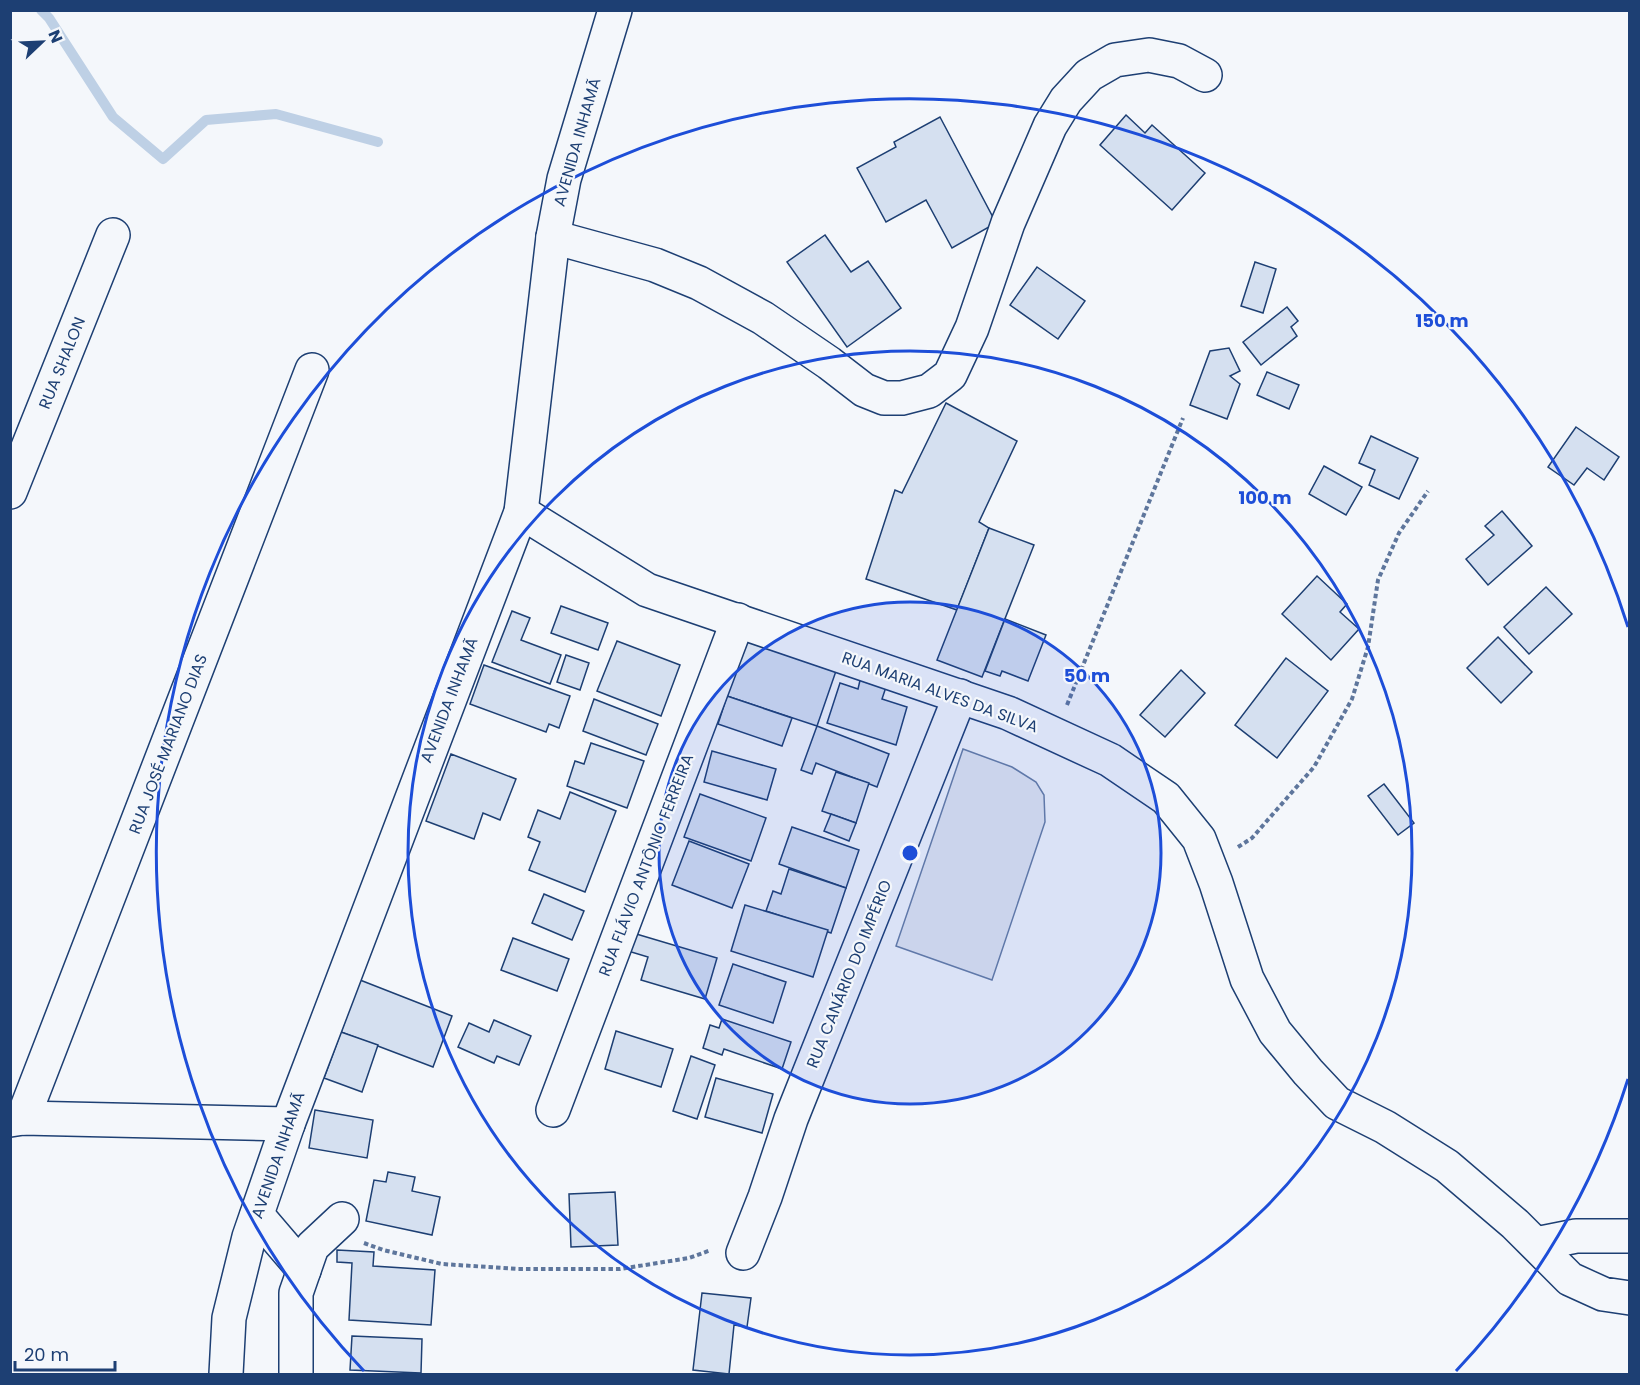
<svg xmlns="http://www.w3.org/2000/svg" width="1640" height="1385" font-family="Poppins,sans-serif">
<rect width="100%" height="100%" fill="#f4f7fb"/>
<polygon fill="#e3e8f0" stroke="#687fa3" stroke-width="1.5" points="963,749 1012,767 1036,782 1044,795 1045,822 992,980 896,946"/>
<g fill="none" stroke-linecap="round" stroke-linejoin="round">
<polyline stroke="#bed0e5" stroke-width="10" points="41,10 49,18 113,117 163,159 206,120 276,114 378,142"/>
</g>
<g fill="#d5e0f0" stroke="#1d3f73" stroke-width="1.5">
<polygon points="1126,115 1145,133 1152,125 1205,173 1172,210 1100,145"/>
<polygon points="940,117 996,223 952,248 926,200 886,222 857,168 896,147 894,142"/>
<polygon points="825,235 851,272 868,261 901,308 847,347 787,262"/>
<polygon points="1255,262 1276,269 1263,313 1241,306"/>
<polygon points="1037,267 1085,301 1058,339 1010,305"/>
<polygon points="1287,307 1298,321 1291,327 1297,336 1261,365 1243,342"/>
<polygon points="1229,348 1240,371 1230,376 1240,384 1227,419 1190,405 1210,351"/>
<polygon points="1267,372 1299,385 1289,409 1257,395"/>
<polygon points="946,403 1017,441 979,522 989,528 957,610 866,579 895,490 902,493"/>
<polygon points="1576,427 1619,457 1604,480 1587,468 1574,485 1548,467"/>
<polygon points="1371,436 1418,458 1399,499 1369,485 1375,470 1359,463"/>
<polygon points="1324,466 1362,487 1346,515 1309,494"/>
<polygon points="1502,511 1532,546 1488,585 1466,559 1494,535 1485,526"/>
<polygon points="989,528 1034,545 982,677 937,660"/>
<polygon points="1317,576 1347,604 1340,612 1359,629 1331,660 1282,614"/>
<polygon points="1546,587 1572,614 1529,654 1504,627"/>
<polygon points="561,606 608,623 598,650 551,633"/>
<polygon points="512,611 530,618 521,640 561,655 550,684 492,662"/>
<polygon points="1005,619 1046,635 1028,681 1002,671 1000,676 985,671"/>
<polygon points="1498,637 1532,672 1501,703 1467,668"/>
<polygon points="746,640 836,671 817,726 727,696"/>
<polygon points="617,641 680,665 661,716 597,691"/>
<polygon points="566,655 589,663 580,690 557,682"/>
<polygon points="1286,658 1328,691 1277,758 1235,725"/>
<polygon points="484,665 570,696 559,728 549,724 546,732 470,704"/>
<polygon points="1181,670 1205,693 1165,737 1140,715"/>
<polygon points="861,676 887,684 882,699 907,707 896,745 827,723 840,683 858,689"/>
<polygon points="727,696 792,718 782,746 718,724"/>
<polygon points="594,699 658,724 646,755 583,731"/>
<polygon points="817,726 889,754 877,787 816,763 812,774 801,770"/>
<polygon points="591,743 644,761 627,808 567,786 575,761 584,764"/>
<polygon points="712,751 776,769 767,800 704,782"/>
<polygon points="451,754 516,779 500,820 483,813 474,839 426,821"/>
<polygon points="836,772 869,783 856,823 822,811"/>
<polygon points="1384,784 1414,823 1398,835 1368,796"/>
<polygon points="570,792 616,811 585,892 529,870 540,842 528,837 538,810 560,819"/>
<polygon points="700,794 766,818 751,861 684,837"/>
<polygon points="831,814 856,823 849,841 824,831"/>
<polygon points="792,827 859,850 846,888 779,864"/>
<polygon points="689,841 749,864 732,908 672,885"/>
<polygon points="789,869 846,888 831,933 766,911 773,891 781,894"/>
<polygon points="544,894 584,911 572,940 532,923"/>
<polygon points="745,905 828,930 813,977 731,951"/>
<polygon points="633,933 717,958 705,999 641,980 648,957 628,951"/>
<polygon points="513,938 569,959 557,991 501,970"/>
<polygon points="733,964 786,982 773,1023 719,1005"/>
<polygon points="360,980 452,1016 433,1067 341,1032"/>
<polygon points="722,1019 791,1042 782,1069 724,1049 722,1055 703,1048 710,1025 719,1028"/>
<polygon points="494,1020 531,1036 519,1065 497,1056 494,1063 458,1047 469,1023 489,1032"/>
<polygon points="616,1031 673,1049 661,1087 605,1069"/>
<polygon points="341,1032 378,1045 362,1092 324,1078"/>
<polygon points="691,1056 715,1065 697,1119 673,1111"/>
<polygon points="716,1078 773,1094 762,1133 705,1117"/>
<polygon points="315,1110 373,1120 367,1158 309,1148"/>
<polygon points="388,1172 415,1177 412,1191 440,1197 432,1235 366,1221 374,1180 386,1182"/>
<polygon points="615,1192 618,1245 571,1247 569,1194"/>
<polygon points="337,1250 374,1252 373,1266 435,1270 431,1325 349,1320 352,1263 337,1262"/>
<polygon points="702,1293 751,1298 747,1327 734,1325 729,1374 693,1370"/>
<polygon points="352,1336 422,1339 421,1373 350,1370"/>
</g>
<g fill="none" stroke-linecap="round" stroke-linejoin="round">
<g stroke="#1d3f73" stroke-width="36">
<g id="minor">
<polyline points="553,237 655,265 699,283 763,318 829,363 864,390 884,398 902,398 929,391 950,375 972,328 1008,223 1050,126 1066,100 1089,75 1115,60 1149,55 1179,61 1205,75"/>
<polyline points="10,492 113,235"/>
<polyline points="521,512 647,590 1008,713 1110,760 1166,798 1199,839 1216,883 1247,979 1275,1032 1308,1072 1337,1103 1385,1127 1447,1166 1515,1224 1570,1279 1603,1294 1630,1298"/>
<polyline points="553,1110 738,620"/>
<polyline points="23,1118 312,370"/>
<polyline points="10,1120 23,1118 288,1124"/>
<polyline points="257,1215 304,1270"/>
<polyline points="1536,1244 1576,1236 1630,1236"/>
<polyline points="743,1253 765,1197 791,1119 960,696"/>
<polyline points="226,1374 229,1318 249,1237 288,1124 521,512 553,237 564,179 615,10"/>
<polyline points="296,1374 296,1293 312,1247 342,1219"/>
</g>
</g>
<g stroke="#5e769c" stroke-width="4" stroke-dasharray="4.5 3" stroke-linecap="butt">
<polyline points="1067,705 1183,418"/>
<polyline points="1238,847 1252,838 1314,767 1352,699 1368,647 1378,580 1399,533 1428,491"/>
<polyline points="364,1243 383,1250 442,1264 518,1269 620,1269 689,1258 711,1250"/>
</g>
<use href="#minor" stroke="#f4f7fb" stroke-width="33"/>
</g>
<circle cx="910" cy="853" r="251" fill="#1d4ed8" fill-opacity=".12"/>
<g fill="none" stroke="#1d4ed8" stroke-width="3">
<circle cx="910" cy="853" r="251"/>
<circle cx="910" cy="853" r="502"/>
<path d="M1628 1079A753 753 0 0 1 1456 1371M364 1371A753 753 0 1 1 1628 627"/>
</g>
<g text-anchor="middle" dominant-baseline="central" stroke-width="4.5" stroke-linejoin="round" paint-order="stroke">
<g font-size="16" fill="#1d3f73" stroke="#f4f7fb">
<text transform="translate(577 142) rotate(-74)">AVENIDA INHAMÃ</text>
<text transform="translate(62 363) rotate(-68)">RUA SHALON</text>
<text transform="translate(940 692) rotate(20)">RUA MARIA ALVES DA SILVA</text>
<text transform="translate(449 700) rotate(-69)">AVENIDA INHAMÃ</text>
<text transform="translate(168 744) rotate(-69)">RUA JOSÉ MARIANO DIAS</text>
<text transform="translate(646 865) rotate(-69)">RUA FLÁVIO ANTÔNIO FERREIRA</text>
<text transform="translate(849 974) rotate(-68)">RUA CANÁRIO DO IMPÉRIO</text>
<text transform="translate(278 1155) rotate(-71)">AVENIDA INHAMÃ</text>
</g>
</g>
<circle cx="910" cy="853" r="9" fill="#1d4ed8" stroke="#f4f7fb" stroke-width="3"/>
<g font-size="18" text-anchor="middle" font-weight="bold" fill="#1d4ed8" stroke="#f4f7fb" stroke-width="4.5" stroke-linejoin="round" paint-order="stroke">
<text x="1442" y="327">150 m</text>
<text x="1265" y="504">100 m</text>
<text x="1087" y="682">50 m</text>
</g>
<rect width="1640" height="1385" fill="none" stroke="#1d3f73" stroke-width="24"/>
<g transform="translate(42 42) rotate(67)" stroke="#f4f7fb" stroke-width="4.5" paint-order="stroke">
<path d="M0-4.5L10 22L0 15L-10 22Z" fill="#1d3f73"/>
<text y="-9" font-size="16" font-weight="bold" text-anchor="middle" fill="#1d3f73">N</text>
</g>
<path d="M15 1361v9h100v-9" fill="none" stroke="#1d3f73" stroke-width="3"/>
<text x="24" y="1361" font-size="18" fill="#1d3f73" stroke="#f4f7fb" stroke-width="4.5" paint-order="stroke">20 m</text>
</svg>
